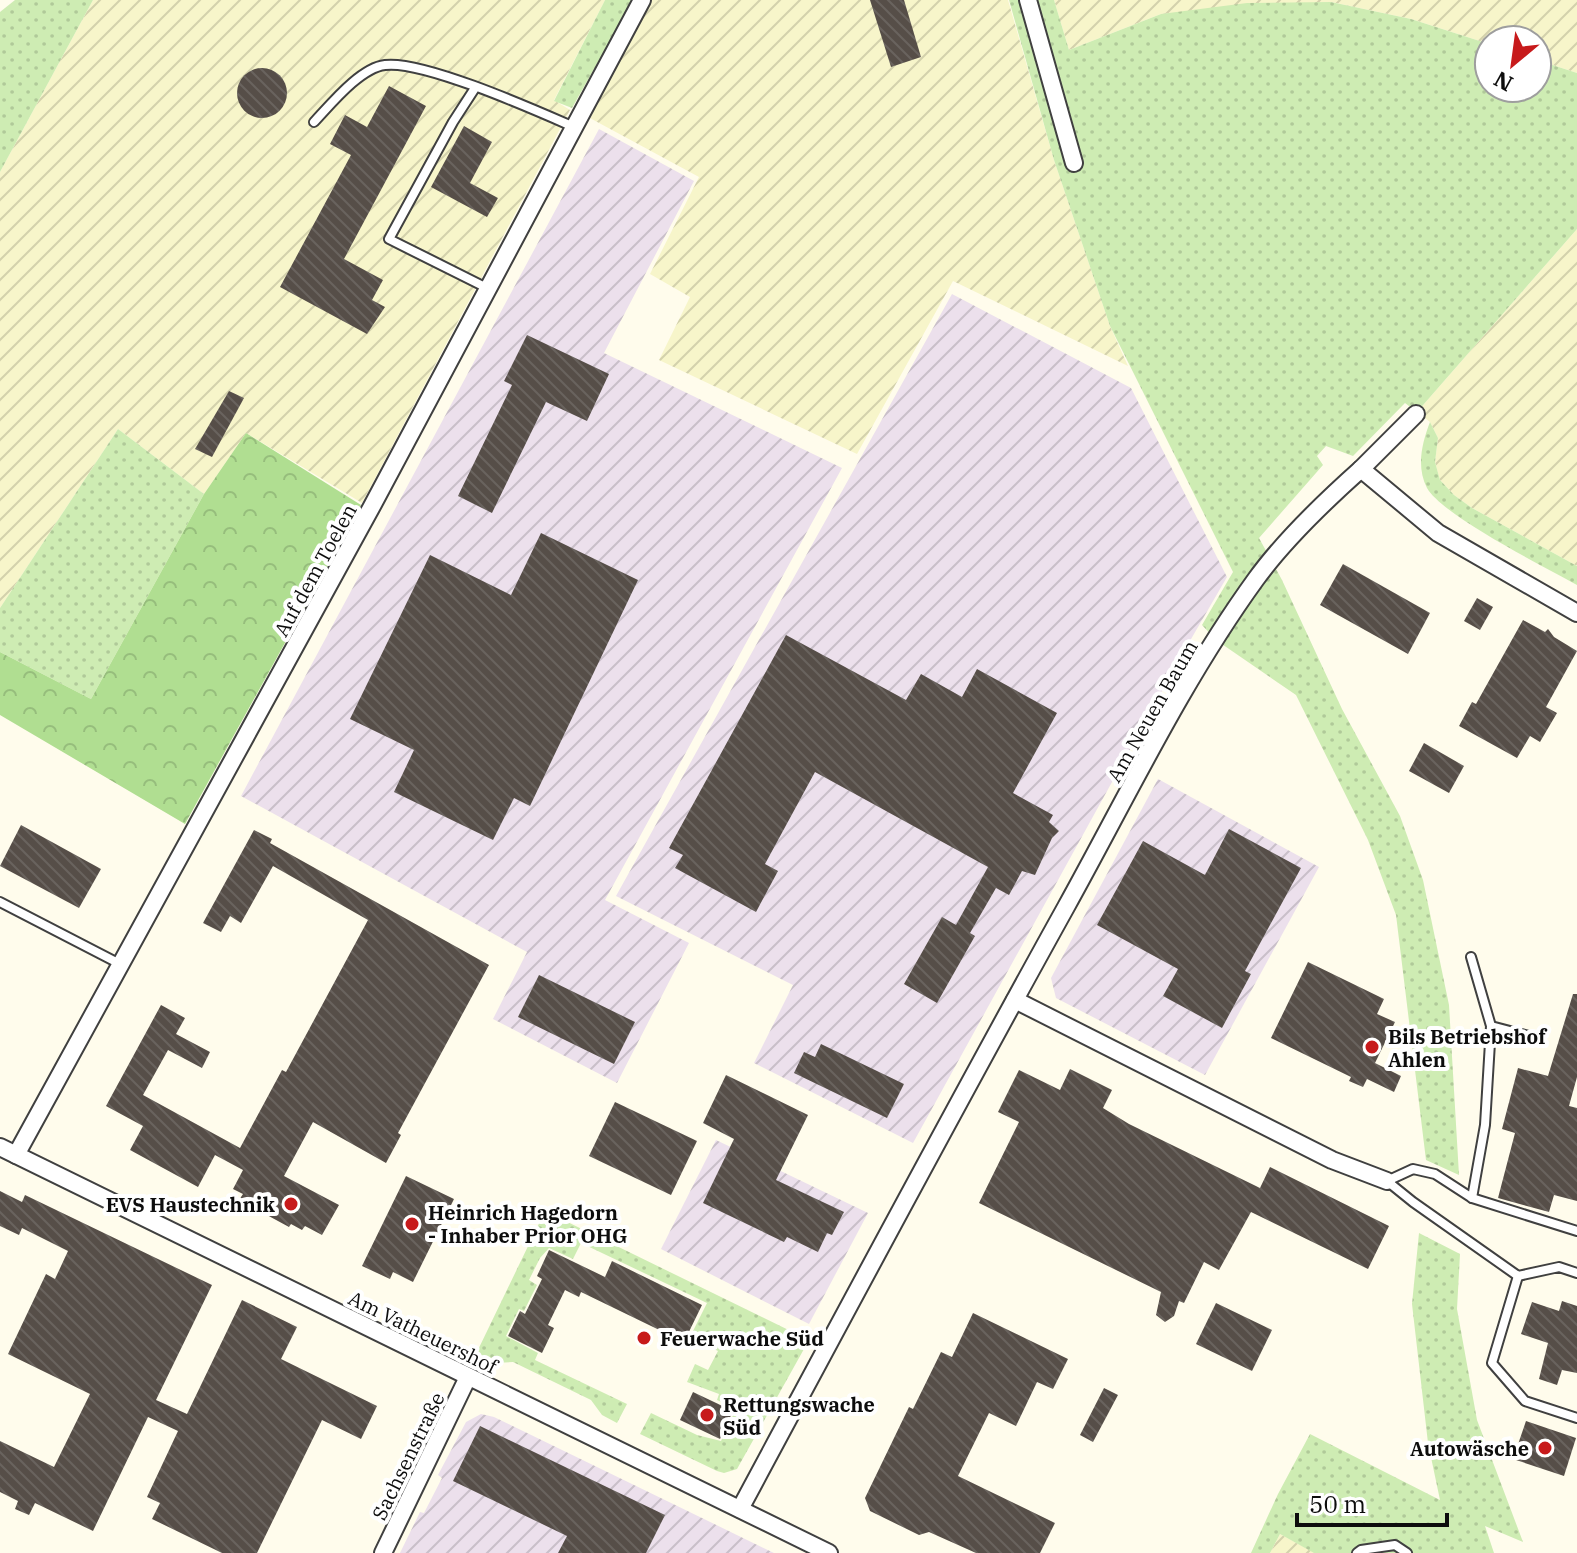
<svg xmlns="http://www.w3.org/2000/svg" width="1577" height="1553" font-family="'IBM Plex Serif',serif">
<defs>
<pattern id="industrial-furrows" width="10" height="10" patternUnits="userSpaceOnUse" patternTransform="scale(2)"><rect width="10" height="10" fill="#ece0ec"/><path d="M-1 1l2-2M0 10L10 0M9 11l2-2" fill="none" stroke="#c9bfc9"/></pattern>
<pattern id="farmland-furrows" width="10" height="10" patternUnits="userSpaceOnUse" patternTransform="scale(2)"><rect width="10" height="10" fill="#f7f5ca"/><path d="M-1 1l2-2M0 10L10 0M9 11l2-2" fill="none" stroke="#d3d1ac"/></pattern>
<pattern id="grass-dots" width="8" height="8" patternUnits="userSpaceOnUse" patternTransform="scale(2)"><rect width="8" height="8" fill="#ceecb3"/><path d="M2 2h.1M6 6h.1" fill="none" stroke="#b0c999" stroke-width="1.8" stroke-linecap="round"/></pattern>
<pattern id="forest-crowns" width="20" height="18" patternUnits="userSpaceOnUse" patternTransform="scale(2)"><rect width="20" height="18" fill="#b0de91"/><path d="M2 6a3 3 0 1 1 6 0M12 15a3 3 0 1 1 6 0" fill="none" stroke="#96bd7c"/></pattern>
<pattern id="building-back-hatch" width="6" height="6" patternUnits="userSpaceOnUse" patternTransform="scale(2)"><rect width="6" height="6" fill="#564e48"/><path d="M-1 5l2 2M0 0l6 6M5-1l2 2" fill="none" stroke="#69635e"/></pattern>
</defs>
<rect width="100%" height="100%" fill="#fffcec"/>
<g fill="url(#industrial-furrows)">
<polygon points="599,129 694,181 604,353 842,468 605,900 689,943 617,1083 493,1019 527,952 241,796"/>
<polygon points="952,294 1131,388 1227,577 1187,646 913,1143 754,1063 793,985 616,896"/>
<polygon points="1158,779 1319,867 1205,1075 1056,998 1051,978"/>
<polygon points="716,1140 868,1213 809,1324 661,1249"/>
<polygon points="481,1414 494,1417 774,1553 400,1553 420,1512 424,1513 442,1478 438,1475 466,1422"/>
</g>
<g fill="url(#farmland-furrows)">
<polygon points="93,0 605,0 554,100 570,110 362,503 246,433 204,494 118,429 0,608 0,172"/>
<polygon points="651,0 1008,0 1054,160 1110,326 1128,366 953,281 857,454 659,360 690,297 650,274 699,177 588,117"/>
<polygon points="1054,0 1577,0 1577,73 1537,60 1537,40 1489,40 1489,44 1411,19 1331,2 1161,14 1069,50"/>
<polygon points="1577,229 1577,566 1472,508 1454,495 1440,480 1435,462 1438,438 1430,422 1417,412"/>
<polygon points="1280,1534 1315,1553 1270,1553"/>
</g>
<g fill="url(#grass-dots)">
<polygon points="15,0 93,0 0,172 0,12"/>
<polygon points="605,0 633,0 572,108 554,101"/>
<polygon points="1009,0 1054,0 1069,50 1161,14 1247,3 1331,2 1411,19 1489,44 1489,88 1537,88 1537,60 1577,73 1577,229 1417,412 1405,403 1353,456 1326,446 1317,456 1323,465 1259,538 1282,580 1342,709 1400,816 1423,880 1449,1005 1459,1175 1426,1160 1396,915 1368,840 1296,695 1216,640 1202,625 1233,572 1110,326 1054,160"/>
<path d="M1430,422L1438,438L1435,462L1440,480L1454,495L1472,508L1577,566V585C1545,567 1443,516 1427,488C1416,467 1422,443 1430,422Z"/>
<polygon points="118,429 204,494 91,699 0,652 0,608"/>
<polygon points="545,1211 809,1340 737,1469 724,1473 717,1471 640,1434 651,1413 697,1435 721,1441 736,1409 717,1400 719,1394 687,1382 695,1364 708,1370 718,1351 690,1337 707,1303 581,1243 573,1259 549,1248 540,1258 529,1280 537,1285 524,1311 519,1309 506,1336 538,1353 535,1360 627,1404 617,1423 602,1415 591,1400 513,1362 494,1363 476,1354"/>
<polygon points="1419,1233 1460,1254 1457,1309 1477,1420 1523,1542 1485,1526 1494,1553 1314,1553 1280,1534 1270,1553 1251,1553 1278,1494 1310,1434 1440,1500 1428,1443 1412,1304"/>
</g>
<polygon fill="url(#forest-crowns)" points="246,433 361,505 185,824 0,715 0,652 91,699 204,494"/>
<g fill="url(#building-back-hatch)">
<polygon points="870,0 904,0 921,57 891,67"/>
<circle cx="262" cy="93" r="25"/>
<polygon points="389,86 426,106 344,259 383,280 372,300 385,307 367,334 280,287 351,155 330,144 345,115 367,127"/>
<polygon points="464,126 492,142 470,183 498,198 487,217 431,187"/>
<polygon points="527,335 609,374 587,421 546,402 492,513 458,496 512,385 504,381"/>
<polygon points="229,391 244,398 212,457 195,449"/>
<polygon points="541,533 638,580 530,806 514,798 493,840 394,792 414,750 350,719 430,555 511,595"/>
<polygon points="1343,564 1430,613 1408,654 1320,605"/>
<polygon points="1477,598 1493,607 1480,630 1464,621"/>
<polygon points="1523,620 1545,632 1548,629 1554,637 1577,651 1546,707 1557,713 1540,742 1530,736 1517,758 1459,726 1472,702 1476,704"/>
<polygon points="786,635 906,700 921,674 962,697 977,669 1057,713 1013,793 1053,815 1049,822 1059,831 1052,838 1035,875 1022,871 1009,895 996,888 970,933 975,936 937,1003 904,984 942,917 956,925 988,867 815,772 765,864 778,871 756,912 675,868 683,855 669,848"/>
<polygon points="1424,743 1464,766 1449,793 1409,771"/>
<polygon points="21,825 101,869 79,908 0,866"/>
<polygon points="1229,829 1301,868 1245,971 1251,974 1222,1028 1163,996 1178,969 1097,925 1143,841 1205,875"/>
<polygon points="254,830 272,839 270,843 489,965 398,1133 401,1135 386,1163 313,1122 284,1176 339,1205 322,1235 305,1226 302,1230 291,1224 289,1227 239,1200 243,1194 233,1189 243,1170 215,1155 198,1187 130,1150 143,1126 106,1106 161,1005 185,1018 176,1034 210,1052 202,1068 168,1050 143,1095 240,1148 282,1070 286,1072 368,920 273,866 241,923 230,916 221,932 203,923"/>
<polygon points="1308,962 1384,999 1377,1014 1395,1022 1375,1063 1401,1076 1394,1092 1367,1079 1363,1087 1349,1081 1351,1077 1271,1038"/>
<polygon points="539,975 635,1022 614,1064 518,1017"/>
<polygon points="1573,994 1577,994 1577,1077 1569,1106 1577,1108 1577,1201 1554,1195 1549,1212 1498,1198 1515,1133 1502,1129 1518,1068 1548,1076"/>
<polygon points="821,1044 904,1084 887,1118 794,1073 804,1052 815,1057"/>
<polygon points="1070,1069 1112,1090 1103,1108 1129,1124 1260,1188 1270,1167 1389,1226 1368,1269 1251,1212 1219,1270 1204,1262 1184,1303 1179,1301 1174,1316 1165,1322 1156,1315 1161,1292 979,1203 1019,1122 998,1112 1019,1070 1060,1090"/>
<polygon points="726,1075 808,1115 776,1180 844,1212 832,1235 827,1233 818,1252 787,1237 784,1242 703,1203 734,1139 703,1123"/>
<polygon points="615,1102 697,1141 671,1195 589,1156"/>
<polygon points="406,1176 454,1199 413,1282 393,1272 390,1279 362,1266"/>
<polygon points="0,1191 22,1202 25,1195 212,1285 156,1400 187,1414 242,1300 297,1327 281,1359 377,1406 361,1439 322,1420 257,1553 222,1553 152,1519 160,1503 147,1497 178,1431 148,1417 93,1531 35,1503 29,1515 15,1509 18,1501 0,1492 0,1441 54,1467 90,1394 8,1354 46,1274 55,1279 68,1251 22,1228 19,1235 0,1226"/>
<polygon points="549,1250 605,1277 612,1261 702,1305 684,1342 581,1292 579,1297 565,1290 548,1325 554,1328 542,1353 508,1336 520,1311 525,1314 542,1279 537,1276"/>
<polygon points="1562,1301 1577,1306 1577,1373 1562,1370 1557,1385 1539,1379 1548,1343 1521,1334 1532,1302 1559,1311"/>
<polygon points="1216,1303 1272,1330 1252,1371 1196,1344"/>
<polygon points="973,1313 1068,1359 1053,1389 1037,1382 1016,1426 989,1413 958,1476 1055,1523 1040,1553 976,1553 929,1532 919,1535 870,1511 865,1498 909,1407 913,1409 941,1352 952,1357"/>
<polygon points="1104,1388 1118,1395 1093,1442 1080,1435"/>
<polygon points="693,1392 733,1411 720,1439 680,1420"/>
<polygon points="1526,1421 1576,1438 1564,1476 1513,1459"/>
<polygon points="480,1426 665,1515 646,1553 558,1553 567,1536 453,1481"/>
</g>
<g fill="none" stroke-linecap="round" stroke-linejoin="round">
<g stroke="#404040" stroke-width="12">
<g id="lane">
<polyline points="475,88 453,122 389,239 489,289"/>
<path d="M314,122C331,104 360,68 385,65C423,60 535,110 574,127"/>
<polyline points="0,902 120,964"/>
<polyline points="1471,957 1491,1026"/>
<polyline points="1472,1198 1485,1125 1491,1026 1540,1039"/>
<polyline points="1577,1231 1472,1198 1435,1174 1413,1169 1387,1181 1413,1202 1518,1276 1559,1267 1577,1273"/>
<polyline points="1518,1276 1492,1363 1525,1401 1577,1418"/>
<polyline points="1357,1553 1361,1550 1395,1545 1407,1553"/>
</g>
</g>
<g stroke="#404040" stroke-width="20">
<g id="street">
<polyline points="1028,0 1074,163"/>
<polyline points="1361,469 1416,414"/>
<polyline points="1015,1000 1332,1160 1387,1181"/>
<polyline points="0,1147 829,1553"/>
<polyline points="16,1155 371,508 642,0"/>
<path d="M740,1509C848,1308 955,1107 1066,907C1127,797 1182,681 1256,579C1285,539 1324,502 1361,469L1438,533L1577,613"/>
<polyline points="383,1553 468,1377"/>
</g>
</g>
<use href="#lane" stroke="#fff" stroke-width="8"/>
<use href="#street" stroke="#fff" stroke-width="16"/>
</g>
<g fill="#c71a1b" stroke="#fff" stroke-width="3">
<circle cx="1372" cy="1047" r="8"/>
<circle cx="291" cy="1204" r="8"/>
<circle cx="412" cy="1224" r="8"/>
<circle cx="644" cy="1338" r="8"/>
<circle cx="707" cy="1415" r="8"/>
<circle cx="1545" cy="1448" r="8"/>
</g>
<g text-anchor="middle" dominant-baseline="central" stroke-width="8" stroke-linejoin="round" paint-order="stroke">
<g font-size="20" fill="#0d0d0d" stroke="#fff">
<text transform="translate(315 570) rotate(-61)">Auf dem Toelen</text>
<text transform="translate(1152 711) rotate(-60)">Am Neuen Baum</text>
<text transform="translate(423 1332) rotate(26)">Am Vatheuershof</text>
<text transform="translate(408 1456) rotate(-64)">Sachsenstraße</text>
</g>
<g font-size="20" font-weight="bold" fill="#0d0d0d" stroke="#fff" text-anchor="start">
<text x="1388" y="1036">Bils Betriebshof<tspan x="1388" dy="23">Ahlen</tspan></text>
<text x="275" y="1204" text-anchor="end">EVS Haustechnik</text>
<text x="428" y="1212">Heinrich Hagedorn<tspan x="428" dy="23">- Inhaber Prior OHG</tspan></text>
<text x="660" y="1338">Feuerwache Süd</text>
<text x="723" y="1404">Rettungswache<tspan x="723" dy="23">Süd</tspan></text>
<text x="1529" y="1448" text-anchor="end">Autowäsche</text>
</g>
</g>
<g transform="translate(1513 64) rotate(209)"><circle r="38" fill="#ffffff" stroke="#9e9e9e" stroke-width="2"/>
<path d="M0-6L14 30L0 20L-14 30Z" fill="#c71a1b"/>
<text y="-12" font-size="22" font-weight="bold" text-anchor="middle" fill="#0d0d0d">N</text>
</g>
<path d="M1297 1513v12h150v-12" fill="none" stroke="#0d0d0d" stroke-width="4"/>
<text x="1309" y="1513" font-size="24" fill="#0d0d0d" stroke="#ffffff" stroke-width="6" paint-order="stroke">50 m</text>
</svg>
